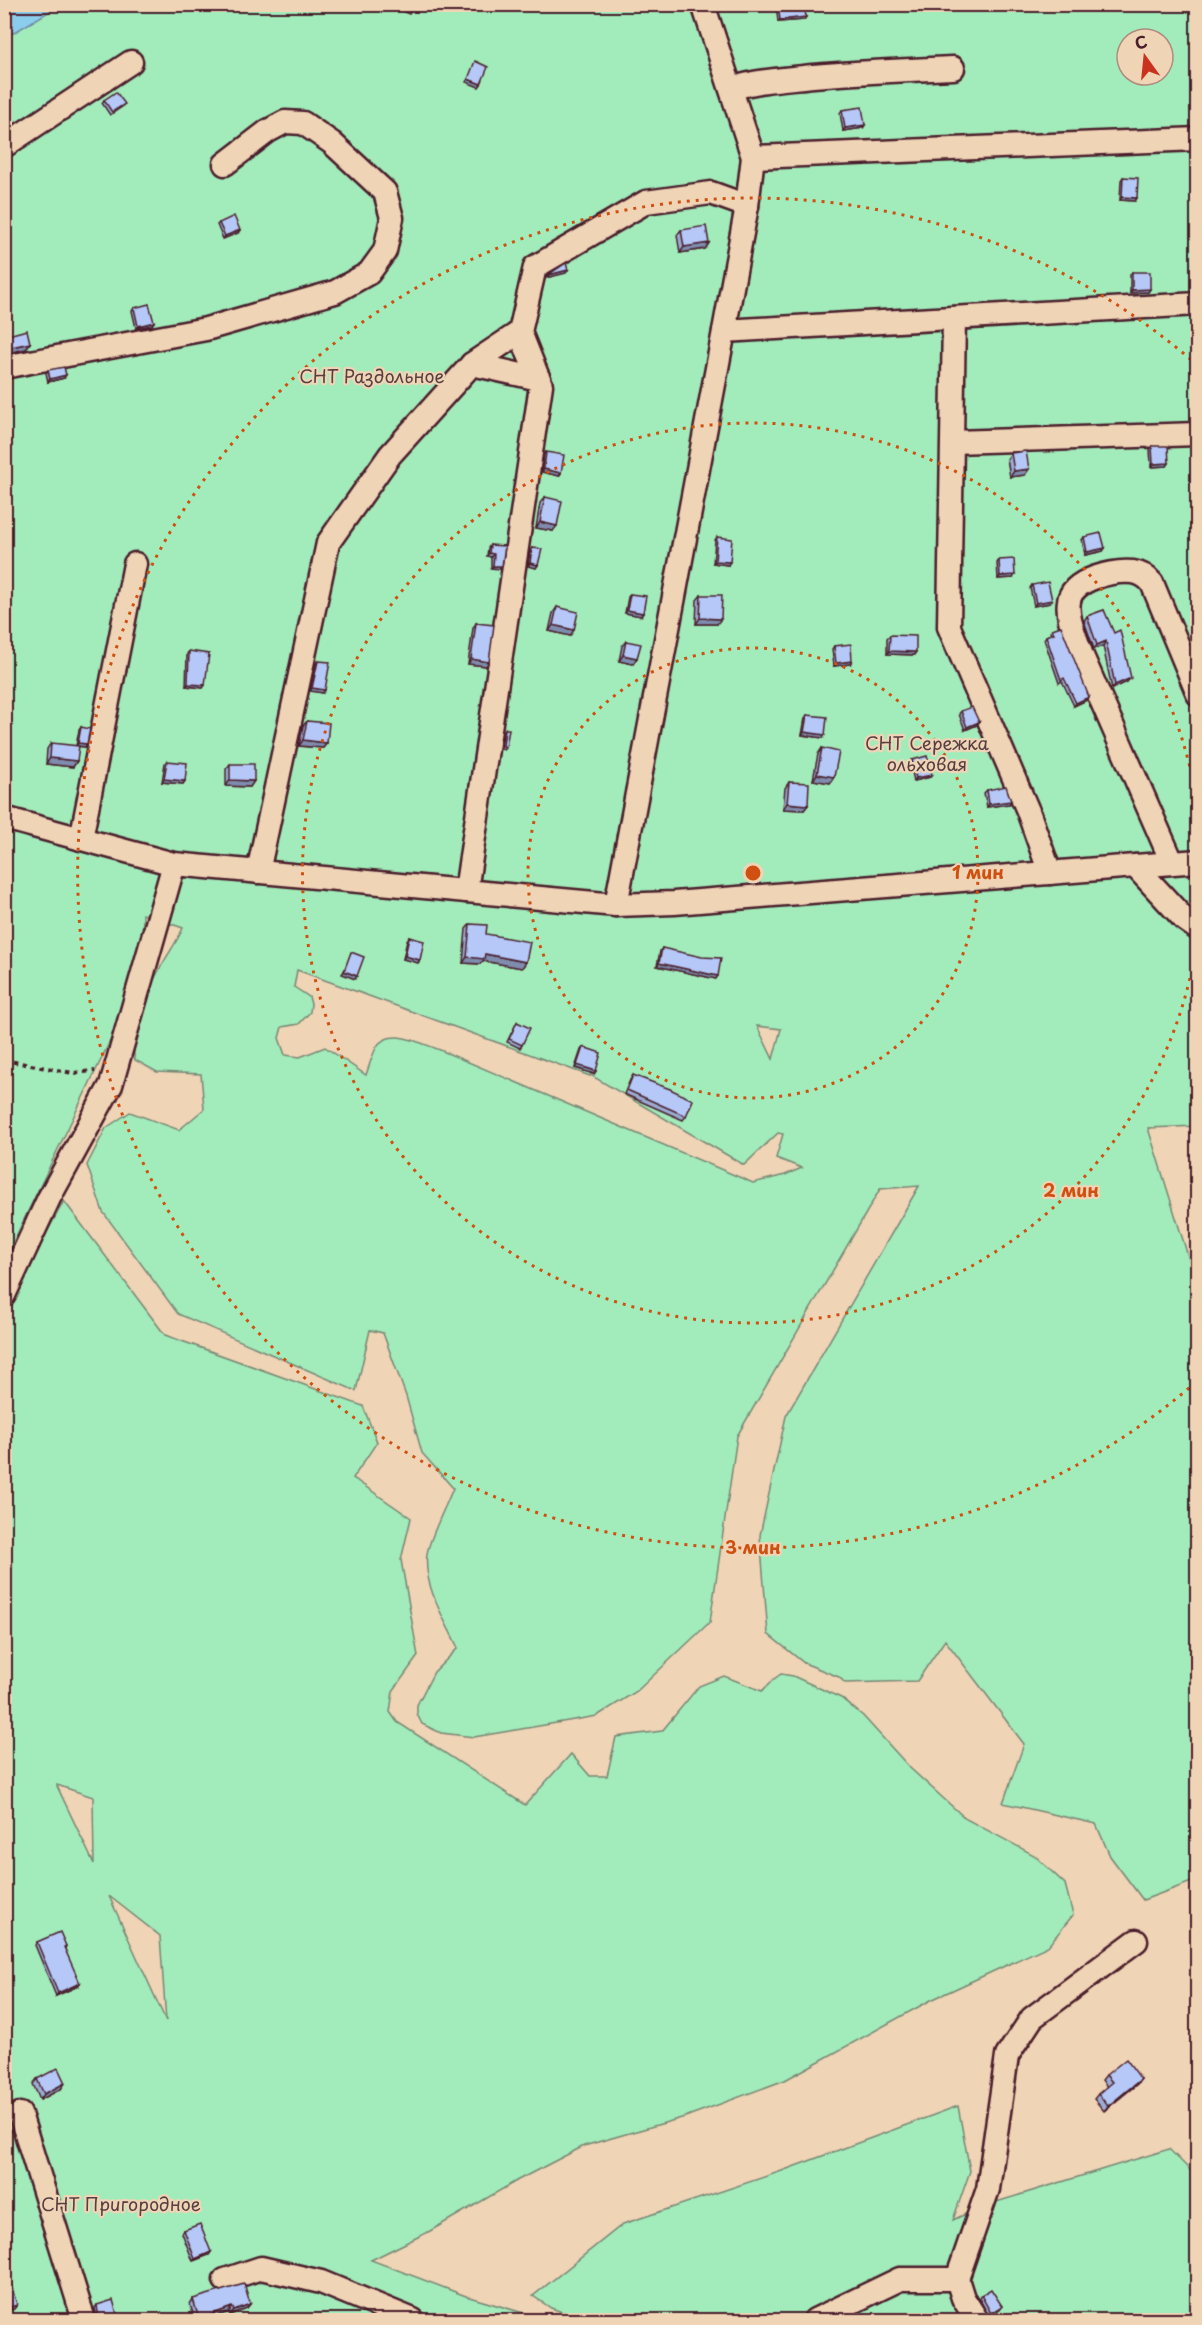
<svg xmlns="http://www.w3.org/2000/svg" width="1202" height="2325" font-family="'Playpen Sans',sans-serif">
<rect width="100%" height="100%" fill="#f0d4b6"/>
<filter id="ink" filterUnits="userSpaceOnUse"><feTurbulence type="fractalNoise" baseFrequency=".0167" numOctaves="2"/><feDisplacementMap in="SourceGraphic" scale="12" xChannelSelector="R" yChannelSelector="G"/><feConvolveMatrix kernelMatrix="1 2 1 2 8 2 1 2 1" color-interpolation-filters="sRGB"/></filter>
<g filter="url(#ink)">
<g fill="#a2ecbb" stroke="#768673" stroke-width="1.5" fill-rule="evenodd">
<path d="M5,5H1197L1198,1126L1148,1128L1197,1285V1880L1143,1900L1110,1856L1096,1824L1003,1803L1024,1744L945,1640L917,1681L845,1683L839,1677L804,1663L768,1634L760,1535L786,1416L919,1186L880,1189L737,1436L710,1622L637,1691L597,1716L474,1737L441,1733L422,1724L417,1714V1705L434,1672L458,1648C445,1620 423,1586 427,1554C429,1539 447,1504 453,1488L422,1453L406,1396L383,1333L370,1330L356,1391L178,1314L103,1212L87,1165L106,1128L130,1112L179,1130L204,1109L201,1074L157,1072L135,1060C129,1040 147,992 157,974C165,958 176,944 183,928L143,914L142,949L111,1039L5,1259ZM1127,39H1163V75H1127ZM297,970L590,1076L594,1067L592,1076L744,1165L778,1133L783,1134L776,1158L802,1168L785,1175L753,1183L440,1050C422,1044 388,1025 376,1048C372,1056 369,1066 366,1075L325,1047L300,1057L285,1055L279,1038L282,1027L299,1024L310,1012L311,1004L309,997L294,987ZM757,1026L781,1029L773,1059Z"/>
<path d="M64,1201L165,1335L363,1406L377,1442L353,1478L411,1518L401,1560L418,1656L393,1691L390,1712L397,1722L525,1805L571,1754L590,1776H607L616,1737L662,1731L699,1686L724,1676L762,1691L774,1679L781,1674L793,1676L841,1698L863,1716L911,1769L966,1819L1034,1855L1065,1884L1073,1915L1048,1946L931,2000L785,2080L685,2117L584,2146L518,2180L430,2231L371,2260L466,2296L547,2320H5V1324L28,1267ZM57,1785L93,1797L94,1864L57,1786ZM109,1896L160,1936L166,2021Z"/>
<polygon points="958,2106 970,2171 953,2220 980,2207 1169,2149 1197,2177 1197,2320 585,2320 551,2308 533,2296 623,2224 779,2172"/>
</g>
<polygon fill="#8bcded" stroke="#71879f" stroke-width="1.5" points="5,4 60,4 60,5 5,38"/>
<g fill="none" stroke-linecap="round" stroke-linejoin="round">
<g stroke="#4a1f2b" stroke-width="27">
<g id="minor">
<path d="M731,89C758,80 786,79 813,76C860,72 906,70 953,68"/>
<polyline points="4,146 131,62"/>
<polyline points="753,157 1198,139"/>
<polyline points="954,318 949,627 1028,811 1050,873"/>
<polyline points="724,331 1198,304"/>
<polyline points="472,364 539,379"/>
<polyline points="4,367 206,329 335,292 369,273 385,251 392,218 385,192 332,143 303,123 285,122 268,131 225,164"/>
<polyline points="953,442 1198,434"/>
<polyline points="4,818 174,864"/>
<polyline points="81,839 135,564"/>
<path d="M1172,862L1082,656C1077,640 1066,618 1069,601C1072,579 1114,570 1133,572C1141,573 1147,577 1152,583L1198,694"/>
<polyline points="1135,866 1184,919 1198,929"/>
<polyline points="258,872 328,543 390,455 472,364 520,332 535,267 646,202 711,193 747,206"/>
<polyline points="466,891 541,385 520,332"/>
<polyline points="616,905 724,331 747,206 753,157 703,4"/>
<polyline points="4,1295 49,1198 111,1085 174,864 616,905 674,903 1198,861"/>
<polyline points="20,2114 84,2320"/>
<polyline points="957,2279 963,2298 977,2320"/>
<polyline points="225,2280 261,2268 321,2282 413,2320"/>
<polyline points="815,2320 900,2279 957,2279 988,2189 1007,2056 1032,2018 1136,1941"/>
</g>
</g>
<polyline stroke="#4a1f2b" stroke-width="4" stroke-dasharray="4.5 4.5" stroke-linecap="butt" points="4,1060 73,1073 95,1071"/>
<use href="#minor" stroke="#f0d4b6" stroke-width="22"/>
</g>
<g fill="#9cacd5" stroke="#4a1f2b" stroke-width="1.5">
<polygon points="776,4 804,4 804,20 778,22"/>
<polygon points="104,100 122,107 110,115 102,103"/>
<polygon points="842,110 865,125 863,128 843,131 840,113"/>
<polygon points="1123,177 1137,198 1135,201 1120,200 1121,180"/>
<polygon points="219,223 238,233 223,239 217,225"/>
<polygon points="681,230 709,243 705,249 680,253 677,235"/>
<polygon points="1197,258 1197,291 1194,291 1193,263"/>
<polygon points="1132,272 1150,289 1148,292 1130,293 1130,275"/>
<polygon points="134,308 152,325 136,328 132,311"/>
<polygon points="8,335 30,343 26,349 7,353 4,340"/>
<polygon points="48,370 64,378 48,382 46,373"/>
<polygon points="1152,446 1169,463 1167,466 1151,467 1150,449"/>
<polygon points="546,452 561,473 559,476 542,472 544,454"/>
<polygon points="1011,453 1025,475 1010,477 1007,459"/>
<polygon points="545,497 553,531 536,528 540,503"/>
<polygon points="1197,505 1197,516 1195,508"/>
<polygon points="717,537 728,565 713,563 715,540"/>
<polygon points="1084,537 1105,548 1103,551 1085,555 1082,540"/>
<polygon points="490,545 502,566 500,569 491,568 491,557 487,556 488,548"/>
<polygon points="532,548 538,565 536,568 528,566 530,551"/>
<polygon points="999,560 1013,578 998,579 997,563"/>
<polygon points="1032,585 1050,603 1034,606 1030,588"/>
<polygon points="630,594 643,613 641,616 625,613 628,597"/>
<polygon points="701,595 717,624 696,624 697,600"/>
<polygon points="557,607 570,636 549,631 553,613"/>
<polygon points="1104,610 1127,682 1112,689 1103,646 1094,649 1084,621 1087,616"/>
<polygon points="476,623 489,662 486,666 468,664 473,628"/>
<polygon points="1052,629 1087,700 1074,706 1062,681 1059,683 1044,639 1046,636 1051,634 1050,632"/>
<polygon points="890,635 914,655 887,654 887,638"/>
<polygon points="626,641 637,658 633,664 619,661 622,646"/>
<polygon points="834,646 850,664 834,666 832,649"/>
<polygon points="189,651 205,685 203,688 186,686 187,654"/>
<polygon points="318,661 325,690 323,693 310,691 316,664"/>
<polygon points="961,711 979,722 977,725 965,730 959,714"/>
<polygon points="807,715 823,738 802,735 805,718"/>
<polygon points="307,721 327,743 323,748 299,746 303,726"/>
<polygon points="81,727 87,744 85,747 76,746 79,730"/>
<polygon points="505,729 504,750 501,749 503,732"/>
<polygon points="51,743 77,761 73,767 46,764 47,749"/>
<polygon points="822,748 834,777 830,783 813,780 818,754"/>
<polygon points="912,760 930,777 914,781 910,763"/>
<polygon points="167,761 185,781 183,784 162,782 165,763"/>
<polygon points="230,764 254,781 250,787 226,786 226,769"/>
<polygon points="789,782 808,805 804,810 783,809 785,788"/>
<polygon points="987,790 1011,801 1009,804 987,807 984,793"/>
<polygon points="470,924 486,934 526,962 522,968 483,961 480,964 463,963 466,929"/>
<polygon points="409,937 420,960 418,963 403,959 407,940"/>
<polygon points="662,948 716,979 657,966 660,951"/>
<polygon points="517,1022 522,1045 520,1048 507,1042"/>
<polygon points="583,1047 596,1071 594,1074 575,1068 581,1050"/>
<polygon points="633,1075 686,1116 683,1120 624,1094 630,1080"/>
<polygon points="37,1942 66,1946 65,1949 78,1986 56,1996 35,1945"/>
<polygon points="1106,2075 1141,2079 1137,2084 1104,2111 1094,2099 1098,2094 1107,2087 1102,2080"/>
<polygon points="37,2079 65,2083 61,2089 40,2100 33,2084"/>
<polygon points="184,2230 211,2252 209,2255 193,2261 182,2233"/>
<polygon points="981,2295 1002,2306 1000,2309 989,2316 979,2298"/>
<polygon points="193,2299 250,2304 247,2308 230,2315 229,2312 204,2320 195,2320 190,2304"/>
<polygon points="97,2305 117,2314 115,2317 104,2320 97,2320 95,2308"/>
</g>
<g fill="#7f8cae" stroke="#4a1f2b" stroke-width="1.5">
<polygon points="396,5 411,11 409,14 394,8"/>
<polygon points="806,17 804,20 778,22 780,20"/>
<polygon points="468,79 481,84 479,87 466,82"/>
<polygon points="865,125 863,128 843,131 845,128"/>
<polygon points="1122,197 1137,198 1135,201 1120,200"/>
<polygon points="240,230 238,233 223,239 225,236"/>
<polygon points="709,243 705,249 680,253 684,247"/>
<polygon points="568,270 566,273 546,278 548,275"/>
<polygon points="1150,289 1148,292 1130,293 1132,290"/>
<polygon points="154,322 152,325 136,328 138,326"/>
<polygon points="30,343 26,349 7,353 11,347"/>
<polygon points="66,375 64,378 48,382 50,379"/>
<polygon points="1169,463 1167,466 1151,467 1153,464"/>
<polygon points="544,469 561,473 559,476 542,472"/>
<polygon points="1029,469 1025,475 1010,477 1014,471"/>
<polygon points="540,522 557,526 553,531 536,528"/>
<polygon points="1105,548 1103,551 1085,555 1087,552"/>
<polygon points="489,553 494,554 491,557 487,556"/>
<polygon points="715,561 730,562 728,565 713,563"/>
<polygon points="530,563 538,565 536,568 528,566"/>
<polygon points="493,566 502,566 500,569 491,568"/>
<polygon points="1015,575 1013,578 998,579 1000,576"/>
<polygon points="1052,600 1050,603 1034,606 1036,603"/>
<polygon points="627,610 643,613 641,616 625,613"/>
<polygon points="700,618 721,619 717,624 696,624"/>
<polygon points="553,625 574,630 570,636 549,631"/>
<polygon points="1106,641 1103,646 1094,649 1097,645"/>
<polygon points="889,651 916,652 914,655 887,654"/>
<polygon points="623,655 637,658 633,664 619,661"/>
<polygon points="471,659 489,662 486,666 468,664"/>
<polygon points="852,661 850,664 834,666 836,663"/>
<polygon points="1131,678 1127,682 1112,689 1115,685"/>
<polygon points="188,684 205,685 203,688 186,686"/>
<polygon points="312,688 325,690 323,693 310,691"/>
<polygon points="1089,697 1087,700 1074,706 1076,703"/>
<polygon points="979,722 977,725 965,730 967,727"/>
<polygon points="804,732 825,735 823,738 802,735"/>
<polygon points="303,740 327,743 323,748 299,746"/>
<polygon points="78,743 87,744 85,747 76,746"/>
<polygon points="50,758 77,761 73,767 46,764"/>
<polygon points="817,774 834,777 830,783 813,780"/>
<polygon points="932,775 930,777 914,781 916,778"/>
<polygon points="164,779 185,781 183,784 162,782"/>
<polygon points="230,780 254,781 250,787 226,786"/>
<polygon points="1011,801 1009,804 987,807 989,804"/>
<polygon points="787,803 808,805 804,810 783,809"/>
<polygon points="485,954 526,962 522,968 483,961 480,964 463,963 467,957"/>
<polygon points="405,956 420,960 418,963 403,959"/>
<polygon points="659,963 718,976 716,979 657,966"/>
<polygon points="344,971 357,976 355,979 342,974"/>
<polygon points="577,1065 596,1071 594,1074 575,1068"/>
<polygon points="80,1983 78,1986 56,1996 58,1993"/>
<polygon points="1141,2079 1137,2084 1104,2111 1108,2106"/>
<polygon points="65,2083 61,2089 40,2100 44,2094"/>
<polygon points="211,2252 209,2255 193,2261 195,2259"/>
<polygon points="250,2304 247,2308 230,2315 234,2310"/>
<polygon points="17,2305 14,2309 4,2312 4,2309"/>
<polygon points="232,2307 229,2312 204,2320 198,2320 199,2319"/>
<polygon points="117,2314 115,2317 104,2320 99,2320"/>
</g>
<g fill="#b5c8f8" stroke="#4a1f2b" stroke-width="1.5">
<polygon points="397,4 414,4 411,11"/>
<polygon points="778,4 804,4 806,17 780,20"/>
<polygon points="475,61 488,67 481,84 468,79"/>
<polygon points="116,92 125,104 112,112 104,100"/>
<polygon points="862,107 865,125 845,128 842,110"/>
<polygon points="1123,177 1138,178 1137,198 1122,197"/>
<polygon points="234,216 240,230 225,236 219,223"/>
<polygon points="706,226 709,243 684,247 681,230"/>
<polygon points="566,263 568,270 548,275"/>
<polygon points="1132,272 1150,272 1150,289 1132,290"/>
<polygon points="149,304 154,322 138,326 134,308"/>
<polygon points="27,330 30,343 11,347 8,335"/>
<polygon points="64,367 66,375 50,379 48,370"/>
<polygon points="1152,446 1168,446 1169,463 1153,464"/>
<polygon points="1026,451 1029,469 1014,471 1011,453"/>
<polygon points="546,452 564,455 561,473 544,469"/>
<polygon points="545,497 562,501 557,526 540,522"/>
<polygon points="1101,533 1105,548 1087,552 1084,537"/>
<polygon points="717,537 732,539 730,562 715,561"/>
<polygon points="490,545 505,546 502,566 493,566 494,554 489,553"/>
<polygon points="532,548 542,549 538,565 530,563"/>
<polygon points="1014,559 1015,575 1000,576 999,560"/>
<polygon points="1048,582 1052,600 1036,603 1032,585"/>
<polygon points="630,594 646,596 643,613 627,610"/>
<polygon points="701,595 722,595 721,619 700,618"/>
<polygon points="557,607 578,612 574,630 553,625"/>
<polygon points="1104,610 1114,633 1120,630 1131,678 1115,685 1106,641 1097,645 1087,616"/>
<polygon points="476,623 494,625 489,662 471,659"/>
<polygon points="1061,626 1089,697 1076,703 1064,678 1061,680 1046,636 1054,633 1052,629"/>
<polygon points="890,635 916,636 916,652 889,651"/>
<polygon points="626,641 641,644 637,658 623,655"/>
<polygon points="851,644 852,661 836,663 834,646"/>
<polygon points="189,651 209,654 205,685 188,684"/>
<polygon points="318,661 330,662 325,690 312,688"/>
<polygon points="972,707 979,722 967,727 961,711"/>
<polygon points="807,715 827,717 825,735 804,732"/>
<polygon points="307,721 329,723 327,743 303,740"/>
<polygon points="81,727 90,729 87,744 78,743"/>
<polygon points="505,729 509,729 506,747 503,746"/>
<polygon points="51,743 79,746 77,761 50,758"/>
<polygon points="822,748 839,752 834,777 817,774"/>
<polygon points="927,756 932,775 916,778 912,760"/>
<polygon points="167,761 187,763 185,781 164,779"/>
<polygon points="230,764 254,764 254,781 230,780"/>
<polygon points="789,782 809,783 808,805 787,803"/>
<polygon points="1006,786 1011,801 989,804 987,790"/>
<polygon points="470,924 487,925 486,934 530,942 526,962 485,954 484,959 467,957"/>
<polygon points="409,937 424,941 420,960 405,956"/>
<polygon points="662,948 702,957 721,958 718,976 659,963"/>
<polygon points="351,952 364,957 357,976 344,971"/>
<polygon points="517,1022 530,1028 522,1045 509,1039"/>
<polygon points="583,1047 601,1053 596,1071 577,1065"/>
<polygon points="633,1075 670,1089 693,1100 686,1116 627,1090"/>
<polygon points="60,1932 66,1946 64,1947 80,1983 58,1993 37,1942"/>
<polygon points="1126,2059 1141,2079 1108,2106 1098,2094 1112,2082 1106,2075"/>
<polygon points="58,2068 65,2083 44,2094 37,2079"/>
<polygon points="200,2224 211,2252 195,2259 184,2230"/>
<polygon points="4,2261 17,2305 4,2309"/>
<polygon points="244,2284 250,2304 234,2310 232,2307 199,2319 193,2299"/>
<polygon points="991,2289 1002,2306 991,2313 981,2295"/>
<polygon points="113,2300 117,2314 99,2320 97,2305"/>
</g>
</g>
<g fill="none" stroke="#d05011" stroke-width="3" stroke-dasharray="3 6">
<circle cx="753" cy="873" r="225"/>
<path d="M1197 943A450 450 0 1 1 1197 803"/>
<path d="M1196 1382A675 675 0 1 1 1196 364"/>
</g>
<g text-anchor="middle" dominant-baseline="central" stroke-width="4.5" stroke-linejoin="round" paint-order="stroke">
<g font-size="18" fill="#573e41" stroke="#f0d4b6">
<text x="372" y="375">СНТ Раздольное</text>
<text x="927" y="742">СНТ Сережка<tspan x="927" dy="21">ольховая</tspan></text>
<text x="121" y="2203">СНТ Пригородное</text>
</g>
</g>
<circle cx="753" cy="873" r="9" fill="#d05011" stroke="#f0d4b6" stroke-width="3"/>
<g font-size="18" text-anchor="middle" font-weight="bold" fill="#d05011" stroke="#f0d4b6" stroke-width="4.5" stroke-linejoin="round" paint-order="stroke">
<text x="978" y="879">1 мин</text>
<text x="1071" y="1197">2 мин</text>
<text x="753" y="1554">3 мин</text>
</g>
<rect width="1202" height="2325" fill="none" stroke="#f0d4b6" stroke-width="24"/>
<rect x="12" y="12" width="1178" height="2301" fill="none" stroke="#4a1f2b" stroke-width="2" filter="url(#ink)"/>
<g transform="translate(1145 57) rotate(345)"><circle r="28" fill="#f0d4b6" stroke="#ae8c7e" stroke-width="1.5"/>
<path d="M0-4.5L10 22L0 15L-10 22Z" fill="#c8321e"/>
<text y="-9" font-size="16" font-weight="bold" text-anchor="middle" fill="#4a1f2b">С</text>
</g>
</svg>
